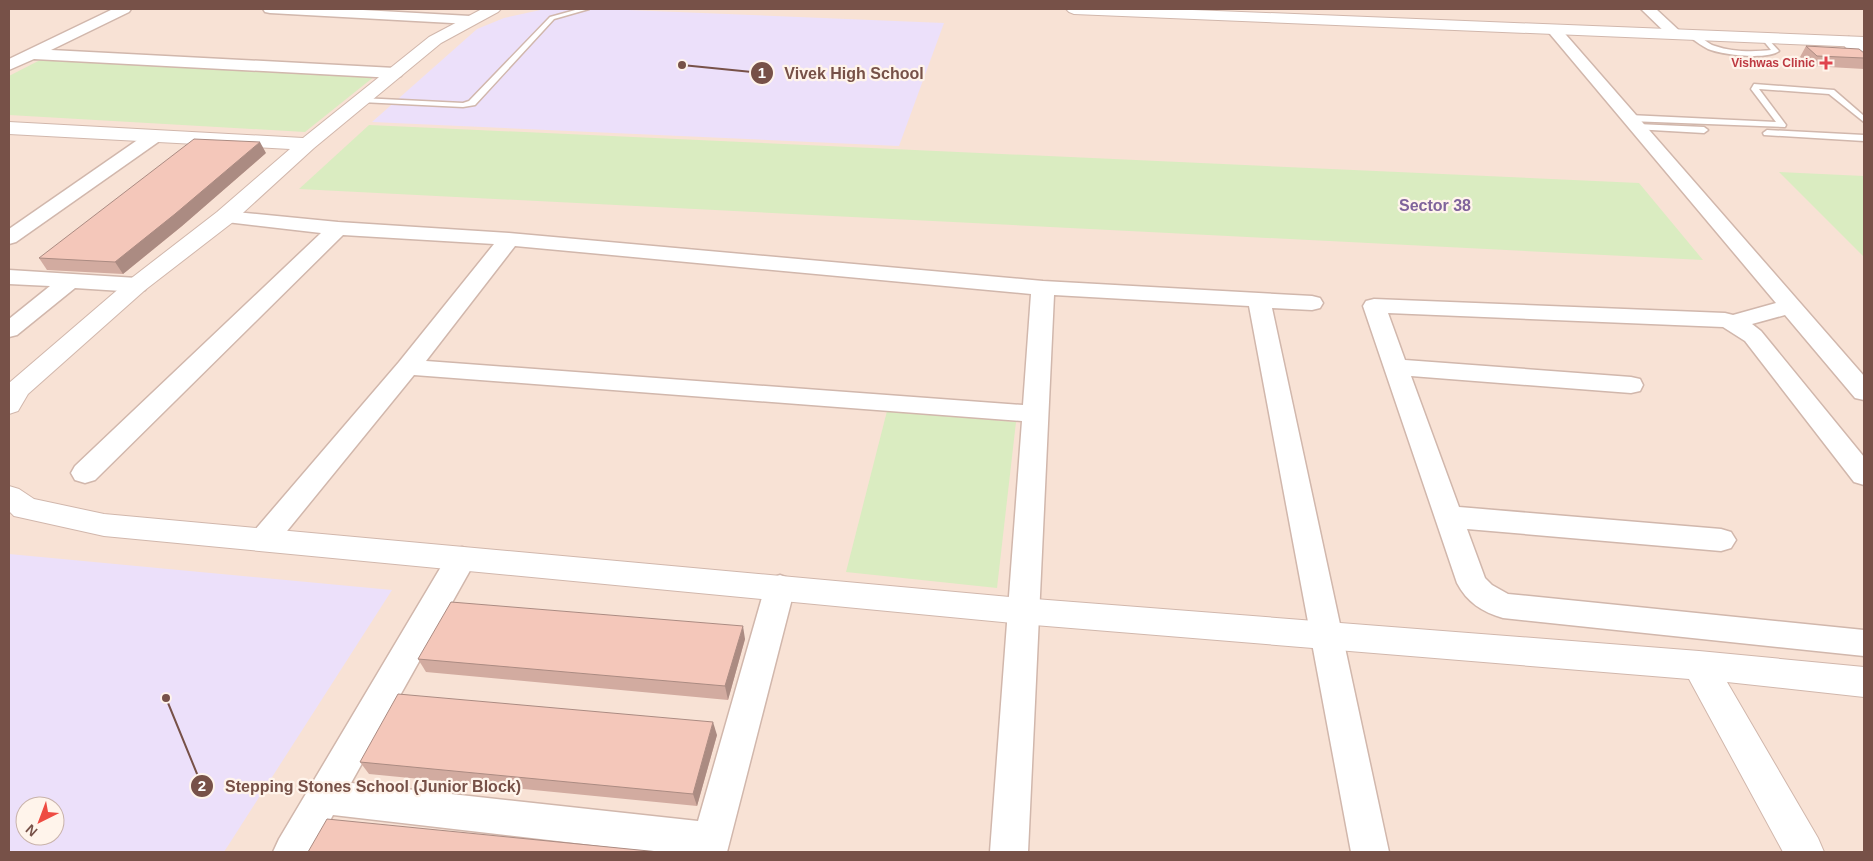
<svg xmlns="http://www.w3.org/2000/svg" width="1873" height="861" font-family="Helvetica,sans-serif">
<rect width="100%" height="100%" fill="#fdefe4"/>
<path fill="#f8e2d5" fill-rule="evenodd" d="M9,9H1864V852H9ZM25,806H55V836H25Z"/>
<g fill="#ece0fa" fill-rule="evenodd">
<polygon points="545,9 603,9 944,23 899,146 372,122 477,29 504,18"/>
<path d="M9,554L392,590L224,852H9ZM25,806H55V836H25Z"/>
</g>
<g fill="#daecc1">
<polygon points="42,59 375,76 305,132 9,115 9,76"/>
<polygon points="369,125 1639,183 1703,260 299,189"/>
<polygon points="1779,172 1864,176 1864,257"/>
<polygon points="887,411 1016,422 997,588 846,572"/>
</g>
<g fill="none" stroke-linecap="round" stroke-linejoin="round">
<g stroke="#d1b7ac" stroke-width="3">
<g id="service">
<polygon points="579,9 589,9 554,19 475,105 463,107 361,102 357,100 361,98 463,103 469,101 550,17"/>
<path d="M1691,34C1700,34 1707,44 1715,46C1732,52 1754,52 1771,50L1762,39L1766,37L1779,51C1768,60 1722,55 1708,49C1702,46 1697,42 1691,38Z"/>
<polygon points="1754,84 1834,90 1864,116 1864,122 1829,94 1759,89 1786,125 1785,127 1629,121 1625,118 1629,115 1776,122 1751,89"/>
<polygon points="1637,124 1704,127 1708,130 1704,133 1634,129 1633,127"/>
<polygon points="1767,130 1864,135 1864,141 1764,135 1763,133"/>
</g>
</g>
<g stroke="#d1b7ac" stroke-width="3">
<g id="minor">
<polygon points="113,9 131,9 129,12 51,50 395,68 401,70 403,73 401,76 395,78 34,59 9,70 9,59"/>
<polygon points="263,9 345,9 470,16 475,17 477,20 475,23 470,24 270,13 265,12"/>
<polygon points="1641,9 1656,9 1684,35 1681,38 1671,38"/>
<path d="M1555,26L1560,28L1864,376V400L1855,398L1785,315L1752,324L1761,331L1864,457V485L1854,482L1745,341L1723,327L1388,313L1405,360L1631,377L1640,379L1643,385L1640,391L1631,393L1411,376L1459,507L1721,529L1731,532L1736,540L1731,548L1721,551L1467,529L1485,578L1492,585L1508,594L1864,630V656L1503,618C1482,612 1467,602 1457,583L1363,306L1366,301L1374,299L1725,313L1733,315L1776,303L1550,34L1547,31L1550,28Z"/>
<path d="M1849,37L1864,46V58C1856,56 1846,49 1841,42L1844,39Z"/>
<polygon points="155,131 161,132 164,136 161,140 16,242 9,244 9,229 149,132"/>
<path d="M225,211L338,222L509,233L1043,281L1312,296L1320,298L1323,303L1320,308L1312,310L1272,308L1389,852H1351L1249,306L1054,295L1028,852H990L1022,421L414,375L274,547L264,550L254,547L249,539L254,531L399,362L494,244L343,235L95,480L85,483L75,480L71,473L75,466L321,233L218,221L215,217L218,213ZM515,246L1031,294L1023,405L426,361Z"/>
<polygon points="9,270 137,278 145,280 148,285 145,290 137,292 75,288 17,335 9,337 9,319 50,286 9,284"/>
<polygon points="462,547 473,550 477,558 351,783 698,821 765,587 769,579 780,575 791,579 795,587 727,852 652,852 333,815 313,852 273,852 279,839 451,550"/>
</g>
</g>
<g stroke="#d1b7ac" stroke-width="2">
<g id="tertiary">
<polygon points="482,9 501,9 498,12 441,43 314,148 233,222 145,290 28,394 18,411 9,414 9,383 129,280 217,212 290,149 9,134 9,122 303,138 429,37"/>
<polygon points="1066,9 1168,9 1864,37 1864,47 1074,14 1069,12"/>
<polygon points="9,486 19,489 34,499 104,514 1022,598 1699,651 1864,667 1864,697 1727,682 1818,838 1824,852 1783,852 1689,679 1022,624 104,536 14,516 9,511"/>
</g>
</g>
<use href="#service" fill="#fff" fill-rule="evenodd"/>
<use href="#minor" fill="#fff" fill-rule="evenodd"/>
<use href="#tertiary" fill="#fff" fill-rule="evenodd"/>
</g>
<g fill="#d2aba0">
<polygon points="1302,9 1340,9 1340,10"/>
<polygon points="1806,46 1864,53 1864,69 1811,66 1800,57"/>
<polygon points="266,153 182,226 123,274 47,270 39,258"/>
<polygon points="745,639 728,700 426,672 418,659"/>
<polygon points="717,735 697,806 369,774 360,762"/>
</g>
<g fill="#ab8b82">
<polygon points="260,142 266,153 182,226 123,274 115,262"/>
<polygon points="743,626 745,639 728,700 725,686"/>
<polygon points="713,722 717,735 697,806 693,794"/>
</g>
<g fill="#f4c7ba" stroke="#ab8b82">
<polygon points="1806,46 1859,49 1864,53 1864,58 1817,56"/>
<polygon points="194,139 260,142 175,214 115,262 39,258"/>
<polygon points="451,602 743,626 725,686 418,659"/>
<polygon points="398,694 713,722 693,794 360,762"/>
<polygon points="327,819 659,852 308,852"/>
</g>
<path fill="#e0444e" stroke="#fff4eb" stroke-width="2" d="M1823.5 55.5h5v5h5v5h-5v5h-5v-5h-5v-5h5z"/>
<g text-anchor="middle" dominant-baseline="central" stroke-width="4.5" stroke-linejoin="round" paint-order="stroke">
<g font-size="12" font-weight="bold" fill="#be3a42" stroke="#fff4eb" text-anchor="end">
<text x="1815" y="63">Vishwas Clinic</text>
</g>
<g font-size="16" font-weight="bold" fill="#7f639b" stroke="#fff4eb">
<text x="1435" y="205">Sector 38</text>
</g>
</g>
<path fill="none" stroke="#775148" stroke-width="2" d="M682 65L762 73M166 698L202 786"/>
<g fill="#775148" stroke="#fff4eb" stroke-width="2">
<circle cx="682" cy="65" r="5"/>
<circle cx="166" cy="698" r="5"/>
<circle cx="762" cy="73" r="12"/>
<circle cx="202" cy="786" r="12"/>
</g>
<g font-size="15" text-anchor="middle" font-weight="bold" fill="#fff">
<text x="762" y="78">1</text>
<text x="202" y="791">2</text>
</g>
<g font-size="16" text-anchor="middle" font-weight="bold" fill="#775148" stroke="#fff4eb" stroke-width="4.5" stroke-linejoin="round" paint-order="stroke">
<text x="854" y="79">Vivek High School</text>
<text x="373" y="792">Stepping Stones School (Junior Block)</text>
</g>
<rect width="1873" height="861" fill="none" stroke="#775148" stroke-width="20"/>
<g transform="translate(40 821) rotate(222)"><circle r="24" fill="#fff4eb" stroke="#c9b3aa"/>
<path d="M0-4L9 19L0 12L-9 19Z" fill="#ee4b42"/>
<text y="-8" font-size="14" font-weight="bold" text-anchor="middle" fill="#775148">N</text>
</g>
</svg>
